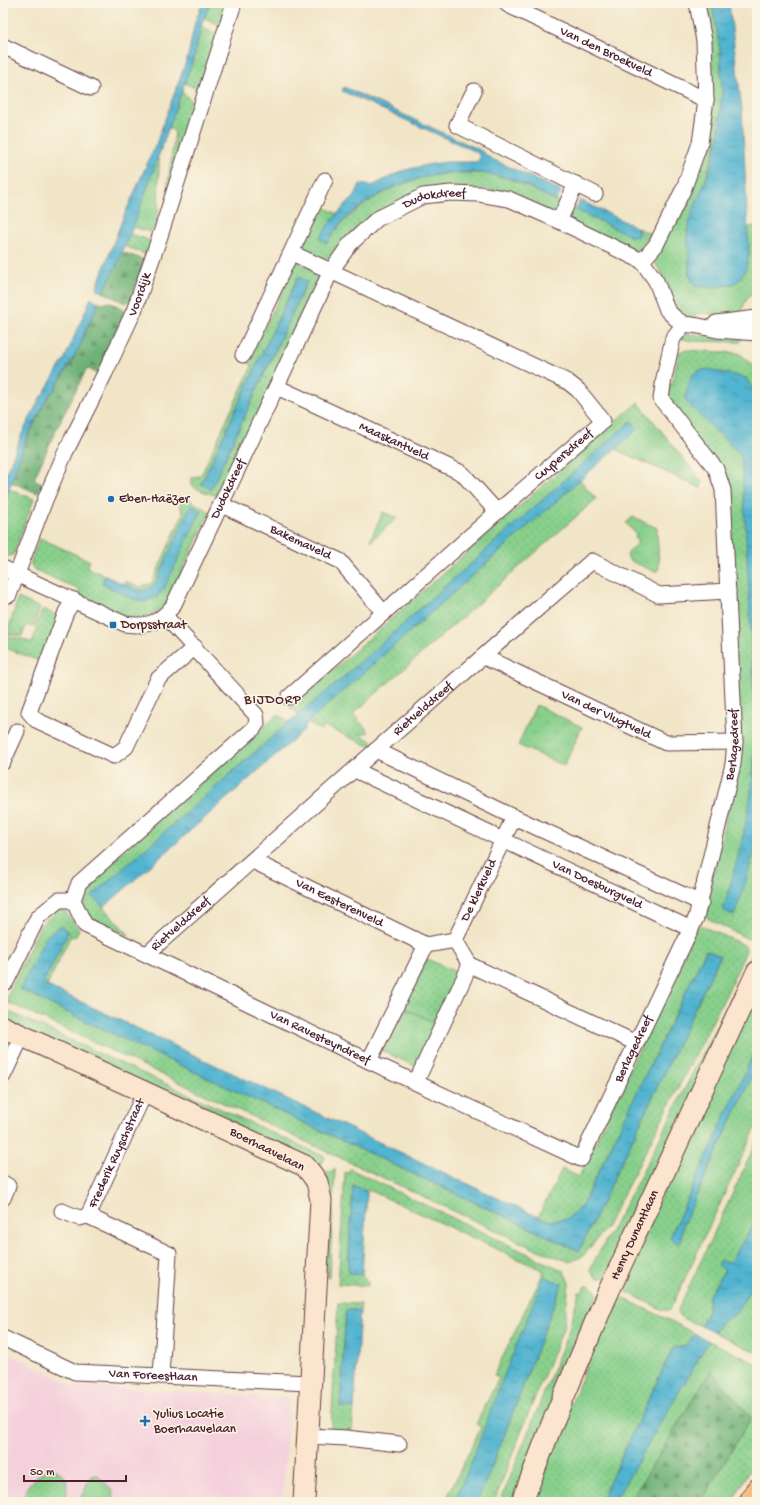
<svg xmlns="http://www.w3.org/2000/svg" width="760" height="1505" font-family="'Gochi Hand',sans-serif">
<defs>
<pattern id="grass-dots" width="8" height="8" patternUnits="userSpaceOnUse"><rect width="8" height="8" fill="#88d08c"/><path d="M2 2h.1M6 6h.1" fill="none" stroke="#77b279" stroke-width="1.8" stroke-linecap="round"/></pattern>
<pattern id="forest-firs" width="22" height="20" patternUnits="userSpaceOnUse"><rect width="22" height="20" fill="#6eb278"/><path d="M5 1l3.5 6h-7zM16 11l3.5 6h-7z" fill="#5c9063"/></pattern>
<pattern id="park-crowns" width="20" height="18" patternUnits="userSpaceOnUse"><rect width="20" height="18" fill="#88d08c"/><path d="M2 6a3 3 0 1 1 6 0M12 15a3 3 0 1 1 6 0" fill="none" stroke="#77b279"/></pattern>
<pattern id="water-ripples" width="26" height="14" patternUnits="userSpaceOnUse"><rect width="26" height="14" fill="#51b4d0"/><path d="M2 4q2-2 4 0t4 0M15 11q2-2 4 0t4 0" fill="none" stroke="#4592a9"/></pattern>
</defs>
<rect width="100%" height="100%" fill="#fcf5e5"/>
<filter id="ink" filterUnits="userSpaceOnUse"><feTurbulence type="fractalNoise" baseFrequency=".025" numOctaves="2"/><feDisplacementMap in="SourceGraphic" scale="8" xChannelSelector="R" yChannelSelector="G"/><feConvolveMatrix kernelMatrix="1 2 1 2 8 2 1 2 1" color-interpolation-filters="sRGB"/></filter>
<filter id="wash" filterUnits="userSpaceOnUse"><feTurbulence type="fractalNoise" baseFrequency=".012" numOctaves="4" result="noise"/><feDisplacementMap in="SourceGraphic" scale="16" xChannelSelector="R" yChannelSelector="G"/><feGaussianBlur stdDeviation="0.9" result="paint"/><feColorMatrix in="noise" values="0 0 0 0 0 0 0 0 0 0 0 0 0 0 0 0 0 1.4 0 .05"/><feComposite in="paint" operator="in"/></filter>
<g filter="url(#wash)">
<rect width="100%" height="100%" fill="#f1e5c7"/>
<polygon fill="#f4cfdc" points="3,1351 73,1385 289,1398 283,1502 3,1502"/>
<g fill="url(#grass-dots)" stroke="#69785c" fill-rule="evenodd">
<polygon points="210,3 229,3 223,22 217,24 205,18"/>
<polygon points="701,3 712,3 720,49 722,90 719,134 705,182 689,256 689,274 695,286 709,288 749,254 748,227 757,226 757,286 745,302 742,311 743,317 717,318 714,314 696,313 695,318 688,317 679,314 673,304 668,285 653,259 703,155"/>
<polygon points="201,26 219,35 200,90 184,83 194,57"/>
<polygon points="181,90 196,105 168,190 168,182 175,132 168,127"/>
<polygon points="157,158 159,160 158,219 151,232 133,227"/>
<polygon points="450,173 484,173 511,179 631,236 639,230 636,227 651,234 637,253 486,188 377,211 352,232 328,259 320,260 298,248 304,231 309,232 321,206 338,214 326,228 326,243 343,222 367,202 396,186 424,177"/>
<polygon points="130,234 152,241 147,255 125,246"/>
<path d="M299,262L323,275L220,496C211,494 195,491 191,483L192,478L201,475L252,366L249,362L289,276L287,270L294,263ZM297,278L307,282L211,489L201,484Z"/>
<polygon points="687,334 743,336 740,342 691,341 680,338 682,335"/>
<polygon points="684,350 737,353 743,356 757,369 757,921 752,937 748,939 709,919 705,916 704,913 738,764 726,484 669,401 667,384 672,385 679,352"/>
<polygon points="638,402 702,482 701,488 615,449 634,432 637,428 631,421 338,682 299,714 290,708"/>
<polygon points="580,480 596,499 353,714 369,732 360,734 374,743 369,746 324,726 322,730 314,727 308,722"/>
<polygon points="9,489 34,499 13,555 7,557 3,555 3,507"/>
<path d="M186,498L210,512L166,605L147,618L125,617L79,595L80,590L35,570L31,565V560L39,540L42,539L90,561L87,567L105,576L102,583L134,599L145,602L157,597L191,506L155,584C141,594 138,591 124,584L125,581L140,587L152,583L183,514L180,505L181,500Z"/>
<polygon points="18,598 40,608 32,627 26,625 22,636 7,634"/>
<polygon points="43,609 60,617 42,662 3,647 5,636 22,639 32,643 37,629 34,627"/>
<polygon points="277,715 282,717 289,722 93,896 130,936 86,916 79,895 83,887"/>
<polygon points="61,907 79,929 76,936 70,937 47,986 43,984 68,932 20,989 83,1020 579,1251 720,956 706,950 582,1206 567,1219 550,1221 538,1217 562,1169 579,1177 696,929 700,925 744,945 746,948 746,951 728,991 606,1228 583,1256 570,1262 533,1248 5,1001 40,926"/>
<path d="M757,941V957L749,975L607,1278H597L593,1275L590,1269L592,1265C629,1200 663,1133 696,1066C717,1025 741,984 757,941Z"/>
<polygon points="425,958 461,974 438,1024 402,1007"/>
<polygon points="757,988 757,1046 670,1238 681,1239 682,1227 757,1065 757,1125 671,1308 668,1310 663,1310 619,1288"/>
<polygon points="3,1009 325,1157 322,1164 316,1169 3,1019"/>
<path d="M757,1141V1219L730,1263H726L725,1270L709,1295L708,1311L701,1326C693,1322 679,1320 678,1310Z"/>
<polygon points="335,1169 329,1277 326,1276 321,1176"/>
<path d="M350,1169L564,1271L569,1283L564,1327L536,1394L494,1502H477C508,1430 533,1356 562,1284L470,1466L454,1502H445L481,1427L476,1424L499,1378L494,1375L544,1271L367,1189V1192L353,1185L348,1273L362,1275L368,1282V1286L338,1284L345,1172L348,1173Z"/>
<polygon points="757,1278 757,1353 714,1332 722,1322 735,1314"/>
<path d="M585,1286C592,1285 594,1290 598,1294L514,1502H500L568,1333L579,1292H582Z"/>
<polygon points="623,1298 675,1323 695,1334 687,1345 673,1348 600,1502 530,1502 614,1301"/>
<polygon points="338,1303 361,1304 360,1310 346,1310 340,1407 354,1408 352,1431 331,1429"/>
<polygon points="709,1341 757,1364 757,1450 754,1454 757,1456 757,1458 732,1502 701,1502 751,1418 711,1370 630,1502 614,1502"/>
<path d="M50,1468C71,1475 68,1484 64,1502H23C25,1485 35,1475 50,1468Z"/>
<polygon points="98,1475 112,1490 115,1502 82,1502 81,1499 88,1481 91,1476"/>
</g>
<g fill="url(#forest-firs)" stroke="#5c6852">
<polygon points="122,252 145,260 130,301 125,303 103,292 115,269"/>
<path d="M99,302L102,304L109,302L123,308L125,313L98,374L87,368L56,430L34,479L44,484L37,493L11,482C20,451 35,421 50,393H52L74,358Z"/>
<polygon points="711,1370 751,1418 701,1502 630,1502"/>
</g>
<g fill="url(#park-crowns)" stroke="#69785c">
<polygon points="383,512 397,518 371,541 370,540"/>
<polygon points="633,517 657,528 659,568 657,571 653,571 629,560 627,554 638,543 635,538 636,534 626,523"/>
<polygon points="536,705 582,727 564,766 518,745"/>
<polygon points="402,1007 438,1024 417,1067 381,1050"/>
</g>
<g fill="url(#water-ripples)" stroke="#4e6a7e">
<polygon points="203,3 210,3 201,26 194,57 133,227 115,269 103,292 96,289 123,218 156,144 188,56 195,22"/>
<polygon points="712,3 729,3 742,110 749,254 746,269 739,280 733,284 709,288 695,286 689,274 689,256 687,232 693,210 705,182 713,160 719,134 722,90 720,49"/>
<path d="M344,87L480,150L490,158L561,191L556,201C541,194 526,184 510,179C452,161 387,180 343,221C337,227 332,236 327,243L320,239L326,228L346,204L354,198L360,184L372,186L402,171L426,165L447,162H477L480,158L479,155L476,152L342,91Z"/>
<polygon points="580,200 636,227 639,234 636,237 631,236 576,210"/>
<polygon points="298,277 307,281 211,489 201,484"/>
<polygon points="91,298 99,302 83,336 82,342 75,355 52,393 50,393 26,439 3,507 4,479 21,436 41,396 42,396 65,358"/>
<path d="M707,369L746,378L753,390L757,457V842L744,887L734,916L723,910C737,863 750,815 754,766C756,722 753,677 751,633C748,574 745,514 741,455L687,403L685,396L692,375L695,372Z"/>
<polygon points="631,421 634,423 637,428 634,432 308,722 302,732 104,907 92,896 289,722 338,682"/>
<path d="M191,505L201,511L164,589C159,595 154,599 146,601C136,603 112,588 102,583L105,576L137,590H146L155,584Z"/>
<polygon points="60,925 68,932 43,984 538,1217 550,1221 567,1219 582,1206 706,950 720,956 579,1251 83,1020 20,989 45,938"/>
<polygon points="757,1046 757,1065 682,1227 681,1239 678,1244 670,1237"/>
<polygon points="353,1185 367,1192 362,1275 348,1273"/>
<polygon points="757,1219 757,1278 735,1314 722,1322 714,1332 701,1326 708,1311 709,1295 725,1270 718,1265 720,1260 726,1263 730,1262"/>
<path d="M544,1276L562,1284C533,1356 508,1430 477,1502H454L470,1466L500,1386Z"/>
<polygon points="346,1310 360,1310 354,1408 340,1407"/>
<polygon points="695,1334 709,1341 614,1502 600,1502 673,1348 687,1345"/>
</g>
</g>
<g filter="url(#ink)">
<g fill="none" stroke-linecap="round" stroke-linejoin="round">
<g stroke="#633d42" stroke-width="17">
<g id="street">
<path id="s1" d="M509,3L508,5L706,100"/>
<polyline points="3,46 91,88"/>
<polyline points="474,91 457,125 595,194"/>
<polyline points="559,221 576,184"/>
<polyline points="642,261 656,245 684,188 700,143 706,100 704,41 697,3"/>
<polyline points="716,323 757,318"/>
<polyline points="243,355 325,180"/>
<path id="s2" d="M277,387L462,473L497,512"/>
<path id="s3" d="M222,505L340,561L384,613"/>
<path id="s4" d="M3,568L125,624C148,627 158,624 173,606L331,271L350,244L377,219L423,196L451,193L479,194L509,199L559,221L642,261L656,281L667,310L675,318L684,324L699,326L717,330L757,333"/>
<path id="s5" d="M9,595L45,500L65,453L105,373L134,311L160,236L234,3"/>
<polyline points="74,600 66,612 29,712 36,720 114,756 126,747 158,679 195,647"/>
<path id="s6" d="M484,657L666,743L735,742"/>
<path id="s7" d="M289,697L497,512L603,421L578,390L568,382L292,253"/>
<polyline points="376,750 514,817 701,903"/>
<polyline points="3,762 17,731"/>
<path id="s8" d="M355,770L691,929"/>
<path id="s9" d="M253,861L426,945L455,940L470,965L636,1043"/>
<path id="s10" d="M73,900L85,925L369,1061L581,1159L696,918L733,764L735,742L723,490L716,469L661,399L664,378L673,338L684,324"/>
<path id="s11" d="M455,940L514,817"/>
<path id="s12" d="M147,954L376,750L592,561L659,595L728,591"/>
<polyline points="6,982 38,917 59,900 73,900 79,883 253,729 257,723 256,715 165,616"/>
<polyline points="369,1061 426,945"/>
<polyline points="3,1076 22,1036"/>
<polyline points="416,1082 470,965"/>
<polyline points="3,1183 8,1186 3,1198"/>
<polyline points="62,1211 79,1218 88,1216 169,1254 161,1376"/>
<path id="s13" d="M88,1216L145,1092"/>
<path id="s14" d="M3,1338L75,1372L310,1383"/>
<polyline points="308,1436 346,1438 399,1444"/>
</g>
</g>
<g stroke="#633d42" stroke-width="23">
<g id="secondary">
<polyline points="3,1027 305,1166 313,1176 317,1182 321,1200 304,1502"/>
<path id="s15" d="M522,1502L552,1424L606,1297L757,972"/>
</g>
</g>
<g stroke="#633d42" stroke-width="24">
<polyline id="highway" points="750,1502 757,1490"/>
</g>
<use href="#street" stroke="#fff" stroke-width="15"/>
<use href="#secondary" stroke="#fbe5cf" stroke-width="21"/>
<use href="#highway" stroke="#f6be87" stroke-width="22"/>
</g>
</g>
<g fill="#1f6fb2" stroke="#fcf5e5" stroke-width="1.5">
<circle cx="111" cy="499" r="4"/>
<rect x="109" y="621" width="8" height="8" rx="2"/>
<path d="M143 1415h4v4h4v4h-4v4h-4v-4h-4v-4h4z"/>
</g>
<g text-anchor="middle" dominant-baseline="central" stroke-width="3" stroke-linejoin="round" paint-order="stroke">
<g font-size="13" fill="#4a1f2b" stroke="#fcf5e5">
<text stroke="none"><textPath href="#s1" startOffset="111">Van den Broekveld</textPath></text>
<text stroke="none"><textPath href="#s4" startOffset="691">Dudokdreef</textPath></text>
<text stroke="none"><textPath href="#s5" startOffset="328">Voordijk</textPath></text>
<text stroke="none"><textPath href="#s2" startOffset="129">Maaskantveld</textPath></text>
<text stroke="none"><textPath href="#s7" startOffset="366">Cuypersdreef</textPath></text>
<text stroke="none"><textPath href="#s4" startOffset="318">Dudokdreef</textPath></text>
<text stroke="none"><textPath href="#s3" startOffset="87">Bakemaveld</textPath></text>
<text stroke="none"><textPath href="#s12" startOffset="369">Rietvelddreef</textPath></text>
<text stroke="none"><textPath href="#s6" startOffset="135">Van der Vlugtveld</textPath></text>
<text stroke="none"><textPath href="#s10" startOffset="1021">Berlagedreef</textPath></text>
<text stroke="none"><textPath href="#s8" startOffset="268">Van Doesburgveld</textPath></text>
<text stroke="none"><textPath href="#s11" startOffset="55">De klerkveld</textPath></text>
<text stroke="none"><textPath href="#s9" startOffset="96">Van Eesterenveld</textPath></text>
<text stroke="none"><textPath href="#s12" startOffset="45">Rietvelddreef</textPath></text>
<text stroke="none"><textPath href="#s10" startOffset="288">Van Ravesteyndreef</textPath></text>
<text stroke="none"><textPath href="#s10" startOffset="698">Berlagedreef</textPath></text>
<text transform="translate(267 1150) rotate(27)">Boerhaavelaan</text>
<text stroke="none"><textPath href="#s13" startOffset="69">Frederik Ruyschstraat</textPath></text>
<text stroke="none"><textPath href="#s15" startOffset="290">Henry Dunantlaan</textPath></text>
<text stroke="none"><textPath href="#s14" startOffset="158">Van Foreestlaan</textPath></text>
</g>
<g font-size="13" fill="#4a1f2b" stroke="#fcf5e5" text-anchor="start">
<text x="119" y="499">Eben-Haëzer</text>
<text x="121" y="625">Dorpsstraat</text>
<text x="154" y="1414">Yulius Locatie<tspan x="154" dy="15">Boerhaavelaan</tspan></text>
</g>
<g font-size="14" letter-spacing="1" fill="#4a1f2b" stroke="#fcf5e5">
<text x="273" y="700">BIJDORP</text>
</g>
</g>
<rect width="760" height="1505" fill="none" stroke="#fcf5e5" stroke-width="16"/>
<path d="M24 1475v6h102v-6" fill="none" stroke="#4a1f2b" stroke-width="2"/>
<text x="30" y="1475" font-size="12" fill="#4a1f2b" stroke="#fcf5e5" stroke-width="3" paint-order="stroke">50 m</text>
</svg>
